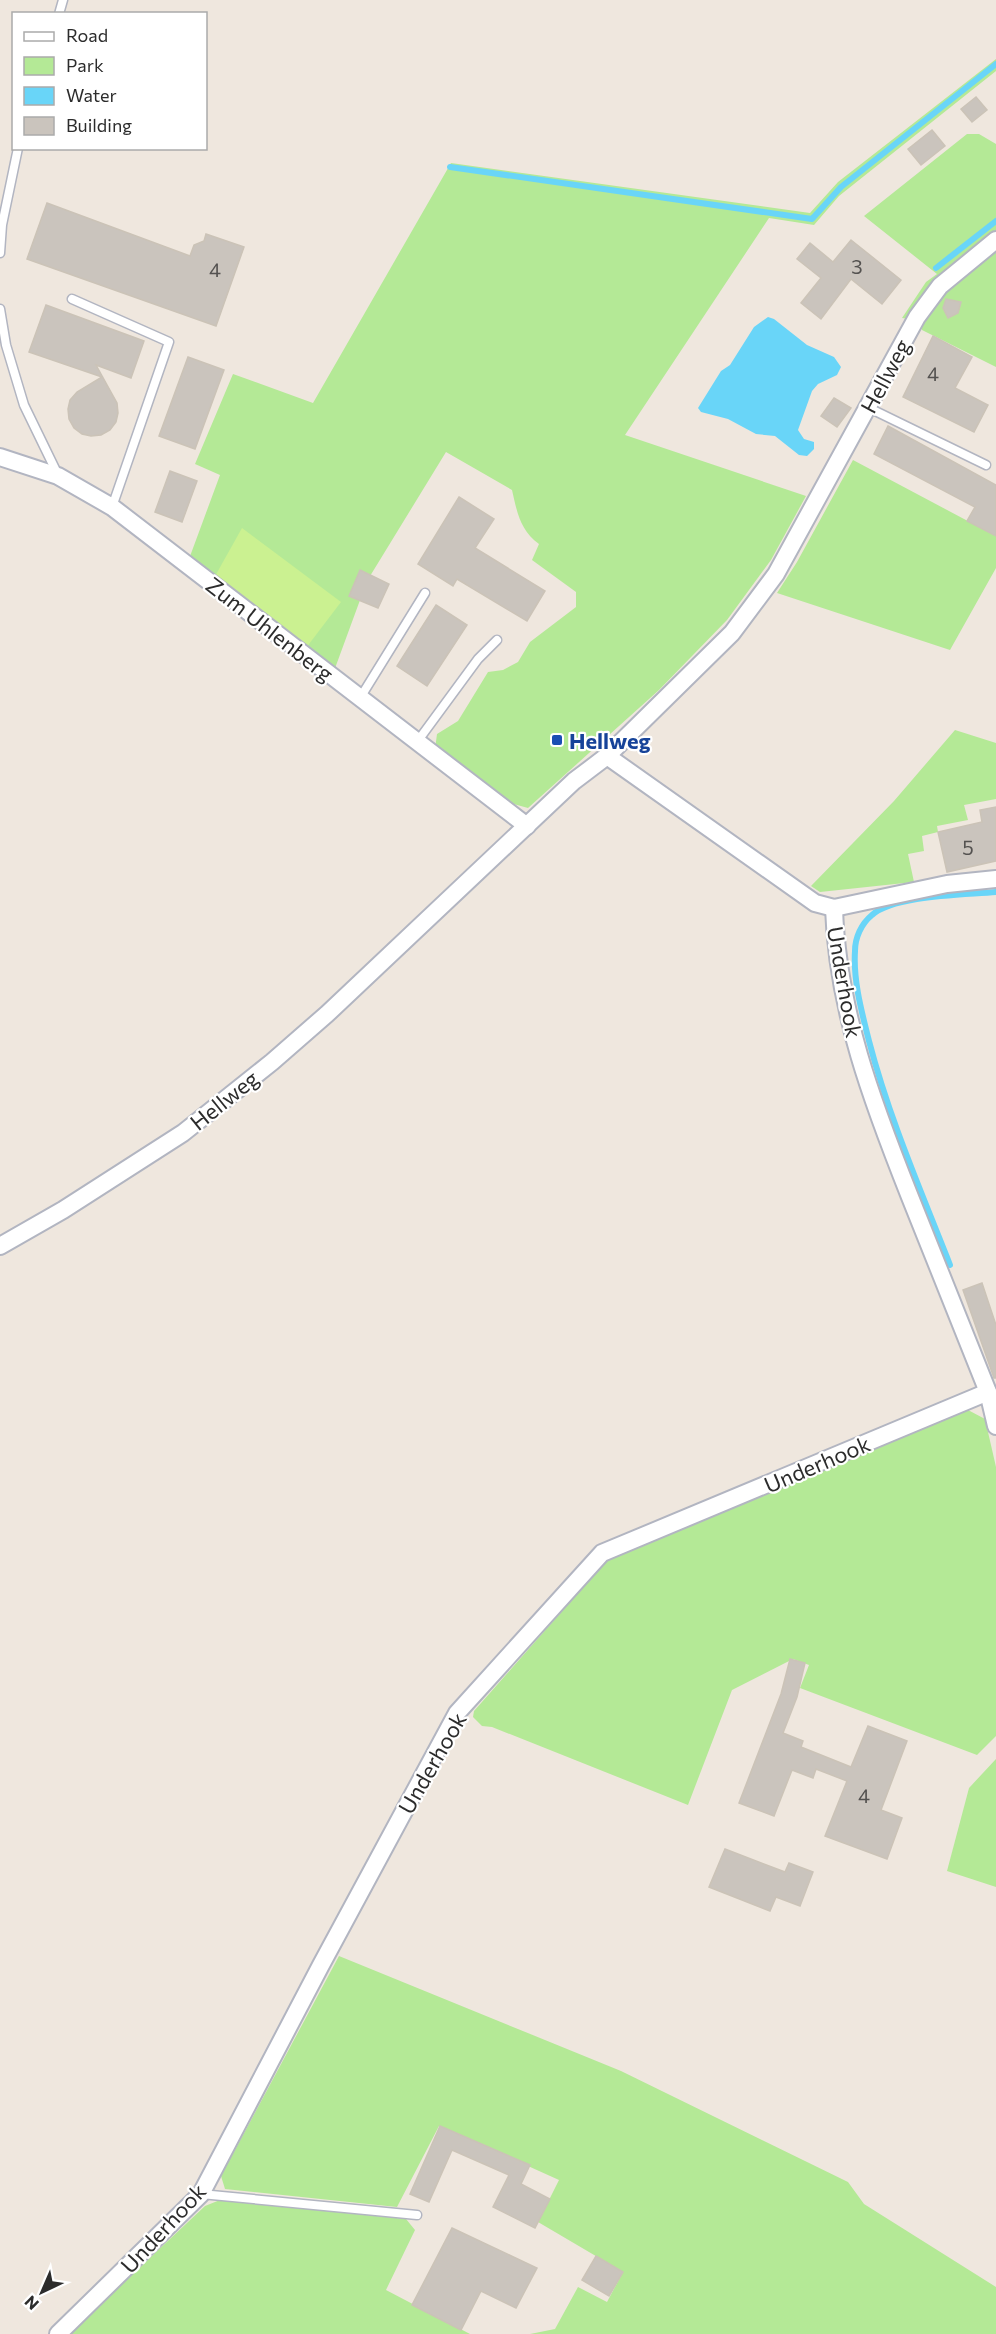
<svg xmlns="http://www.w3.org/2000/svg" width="996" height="2334" font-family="Commissioner,sans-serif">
<rect width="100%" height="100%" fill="#efe7de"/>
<g fill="#b4e996">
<path d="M996,59V71L839,196L814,225L769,218L625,435L806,496L771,560L727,620L659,690L528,808L510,803L435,749L437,734L458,721L488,672L503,670L518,662L530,642L576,607V592L532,560L539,544C520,530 517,512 512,490L446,452L367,581L334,671L189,559L220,475L195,464L233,374L313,403L451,163L810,213L838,182Z"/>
<polygon points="967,134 979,134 996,144 996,233 909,319 902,318 926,282 937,274 864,216"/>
<polygon points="996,247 996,367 922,330 922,320 943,291"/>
<polygon points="853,460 996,536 996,568 950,650 777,593 797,562"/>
<polygon points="955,730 996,743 996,799 964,805 968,820 937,826 938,832 922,836 924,851 908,854 914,882 820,892 811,886 894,801"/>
<polygon points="968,1410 985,1419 996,1467 996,1736 977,1755 800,1688 809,1665 793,1659 732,1690 688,1805 492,1727 482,1726 473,1717 474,1711 607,1560"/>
<polygon points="996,1759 996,1887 947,1871 969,1788"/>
<polygon points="339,1956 621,2071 848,2182 864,2204 996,2287 996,2334 530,2334 555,2329 578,2287 607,2302 623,2272 538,2222 559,2180 439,2126 397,2207 225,2189 221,2176"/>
<polygon points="220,2200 406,2219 415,2230 386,2290 470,2334 69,2334 205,2206"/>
</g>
<polygon fill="#cbf191" points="242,528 341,602 306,648 214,578"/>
<polygon fill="#69d5f8" points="768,317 774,319 807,345 834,357 841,367 837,375 818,384 812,391 798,430 804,439 814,442 814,449 807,456 799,455 775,436 756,434 728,419 701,412 698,408 721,371 730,365 754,327"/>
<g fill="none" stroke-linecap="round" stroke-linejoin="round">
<g stroke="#69d5f8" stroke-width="6">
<polyline points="450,167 812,219 841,187 996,64"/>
<polyline points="936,268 996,221"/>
<path d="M950,1265C921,1191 889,1118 869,1041C862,1013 853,981 855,951C855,938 861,924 872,915C894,895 965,895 996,892"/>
</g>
</g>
<g fill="#cac4bd" stroke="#cbc3b7" stroke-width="1.5">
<polygon points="976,97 987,110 972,122 961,109"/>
<polygon points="932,130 945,146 921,165 908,149"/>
<polygon points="47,203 190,256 194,245 204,241 206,234 244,247 216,326 27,259"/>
<polygon points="851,240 901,280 882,304 851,279 821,319 801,303 821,278 797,259 810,243 833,262"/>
<polygon points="946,299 961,302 958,313 948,318 943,308"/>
<polygon points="46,305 144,341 131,378 96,365 117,403 118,413 116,422 110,430 101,435 91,436 82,434 74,428 69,419 68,409 70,400 77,392 102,377 29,352"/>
<polygon points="933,336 972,357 955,388 988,405 974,432 903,397"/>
<polygon points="188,357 224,370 195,449 159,436"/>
<polygon points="834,398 851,408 837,427 821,416"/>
<polygon points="888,426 996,485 996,536 967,521 975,507 874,454"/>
<polygon points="170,471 197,481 182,522 155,512"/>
<polygon points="459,497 494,519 475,548 545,591 527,621 457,579 453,586 418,564"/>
<polygon points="360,570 389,584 378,608 349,596"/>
<polygon points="436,605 467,625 427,686 397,666"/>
<polygon points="996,807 996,861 947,872 938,832 982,822 980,810"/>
<polygon points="982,1283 996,1325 996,1378 994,1378 963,1290"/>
<polygon points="790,1659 805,1663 797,1697 783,1733 803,1741 801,1747 851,1767 868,1726 907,1741 881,1810 902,1818 887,1859 825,1836 847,1781 816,1769 813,1778 792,1770 774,1816 739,1803 781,1694"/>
<polygon points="725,1849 785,1872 789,1863 813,1872 800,1906 776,1897 770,1911 709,1887"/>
<polygon points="440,2126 530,2165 521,2184 550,2199 535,2228 493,2207 509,2175 452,2150 429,2202 410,2194"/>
<polygon points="452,2228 537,2268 516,2308 481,2291 461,2330 412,2305"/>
<polygon points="596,2256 623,2272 609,2296 582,2280"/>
</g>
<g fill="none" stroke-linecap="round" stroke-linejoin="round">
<g stroke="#b2b5c1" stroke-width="11">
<g id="service">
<polyline points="59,14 63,0"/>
<polyline points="0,253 2,225 18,148"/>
<polyline points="72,299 169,342 112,507"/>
<polyline points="0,309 6,345 24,405 58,475"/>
<polyline points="869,408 986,465"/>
<polyline points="360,698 425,593"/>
<polyline points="417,742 478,659 497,640"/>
<polyline points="201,2194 417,2215"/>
</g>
</g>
<g stroke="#b2b5c1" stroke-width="20">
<g id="minor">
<polyline points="0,457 58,476 112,507 527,826"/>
<polyline points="607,756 815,903 834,908 947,884 996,879"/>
<path d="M834,908C837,1009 873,1104 910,1197C936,1262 962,1327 988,1392L996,1426"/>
<polyline points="0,1246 63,1210 183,1133 272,1062 327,1014 574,781 607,756 732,633 776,574 917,317 940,286 996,240"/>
<polyline points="58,2334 201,2194 321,1965 457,1713 602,1553 988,1392"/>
</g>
</g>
<use href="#service" stroke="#fff" stroke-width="8"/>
<use href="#minor" stroke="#fff" stroke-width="16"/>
</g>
<rect fill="#1a4fb4" stroke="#fff" stroke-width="2" x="551" y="734" width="12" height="12" rx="3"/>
<g text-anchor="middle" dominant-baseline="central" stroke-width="4.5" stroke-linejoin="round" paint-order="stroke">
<g font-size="20" fill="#545250">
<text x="857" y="266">3</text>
<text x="215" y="269">4</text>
<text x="933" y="373">4</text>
<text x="968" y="847">5</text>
<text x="864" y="1795">4</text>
</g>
<g font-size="22" fill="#2c2c2c" stroke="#fff">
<text transform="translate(885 376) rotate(-62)">Hellweg</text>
<text transform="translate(270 629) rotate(38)">Zum Uhlenberg</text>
<text transform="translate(845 982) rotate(80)">Underhook</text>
<text transform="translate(224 1100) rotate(-39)">Hellweg</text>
<text transform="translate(817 1464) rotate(-23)">Underhook</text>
<text transform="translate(432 1763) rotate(-60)">Underhook</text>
<text transform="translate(163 2228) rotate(-47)">Underhook</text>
</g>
<g font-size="22" font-weight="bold" fill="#164399" stroke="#fff" text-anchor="start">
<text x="569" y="740">Hellweg</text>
</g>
</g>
<rect x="12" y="12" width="195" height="138" fill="#ffffff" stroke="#ababab" stroke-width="1.5"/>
<rect x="24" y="32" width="30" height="9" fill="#ffffff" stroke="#ababab" stroke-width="1.5"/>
<text x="66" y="42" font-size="18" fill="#2c2c2c">Road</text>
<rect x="24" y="57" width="30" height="18" fill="#b4e996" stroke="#ababab" stroke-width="1.5"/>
<text x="66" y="72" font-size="18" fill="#2c2c2c">Park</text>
<rect x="24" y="87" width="30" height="18" fill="#69d5f8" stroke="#ababab" stroke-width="1.5"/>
<text x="66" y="102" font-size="18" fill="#2c2c2c">Water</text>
<rect x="24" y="117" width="30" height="18" fill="#cac4bd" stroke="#ababab" stroke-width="1.5"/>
<text x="66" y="132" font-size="18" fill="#2c2c2c">Building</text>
<g transform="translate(42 2292) rotate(224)" stroke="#ffffff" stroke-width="4.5" paint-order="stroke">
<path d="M0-4.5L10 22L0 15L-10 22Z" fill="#2c2c2c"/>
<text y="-9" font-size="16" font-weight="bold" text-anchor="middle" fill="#2c2c2c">N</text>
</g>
</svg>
